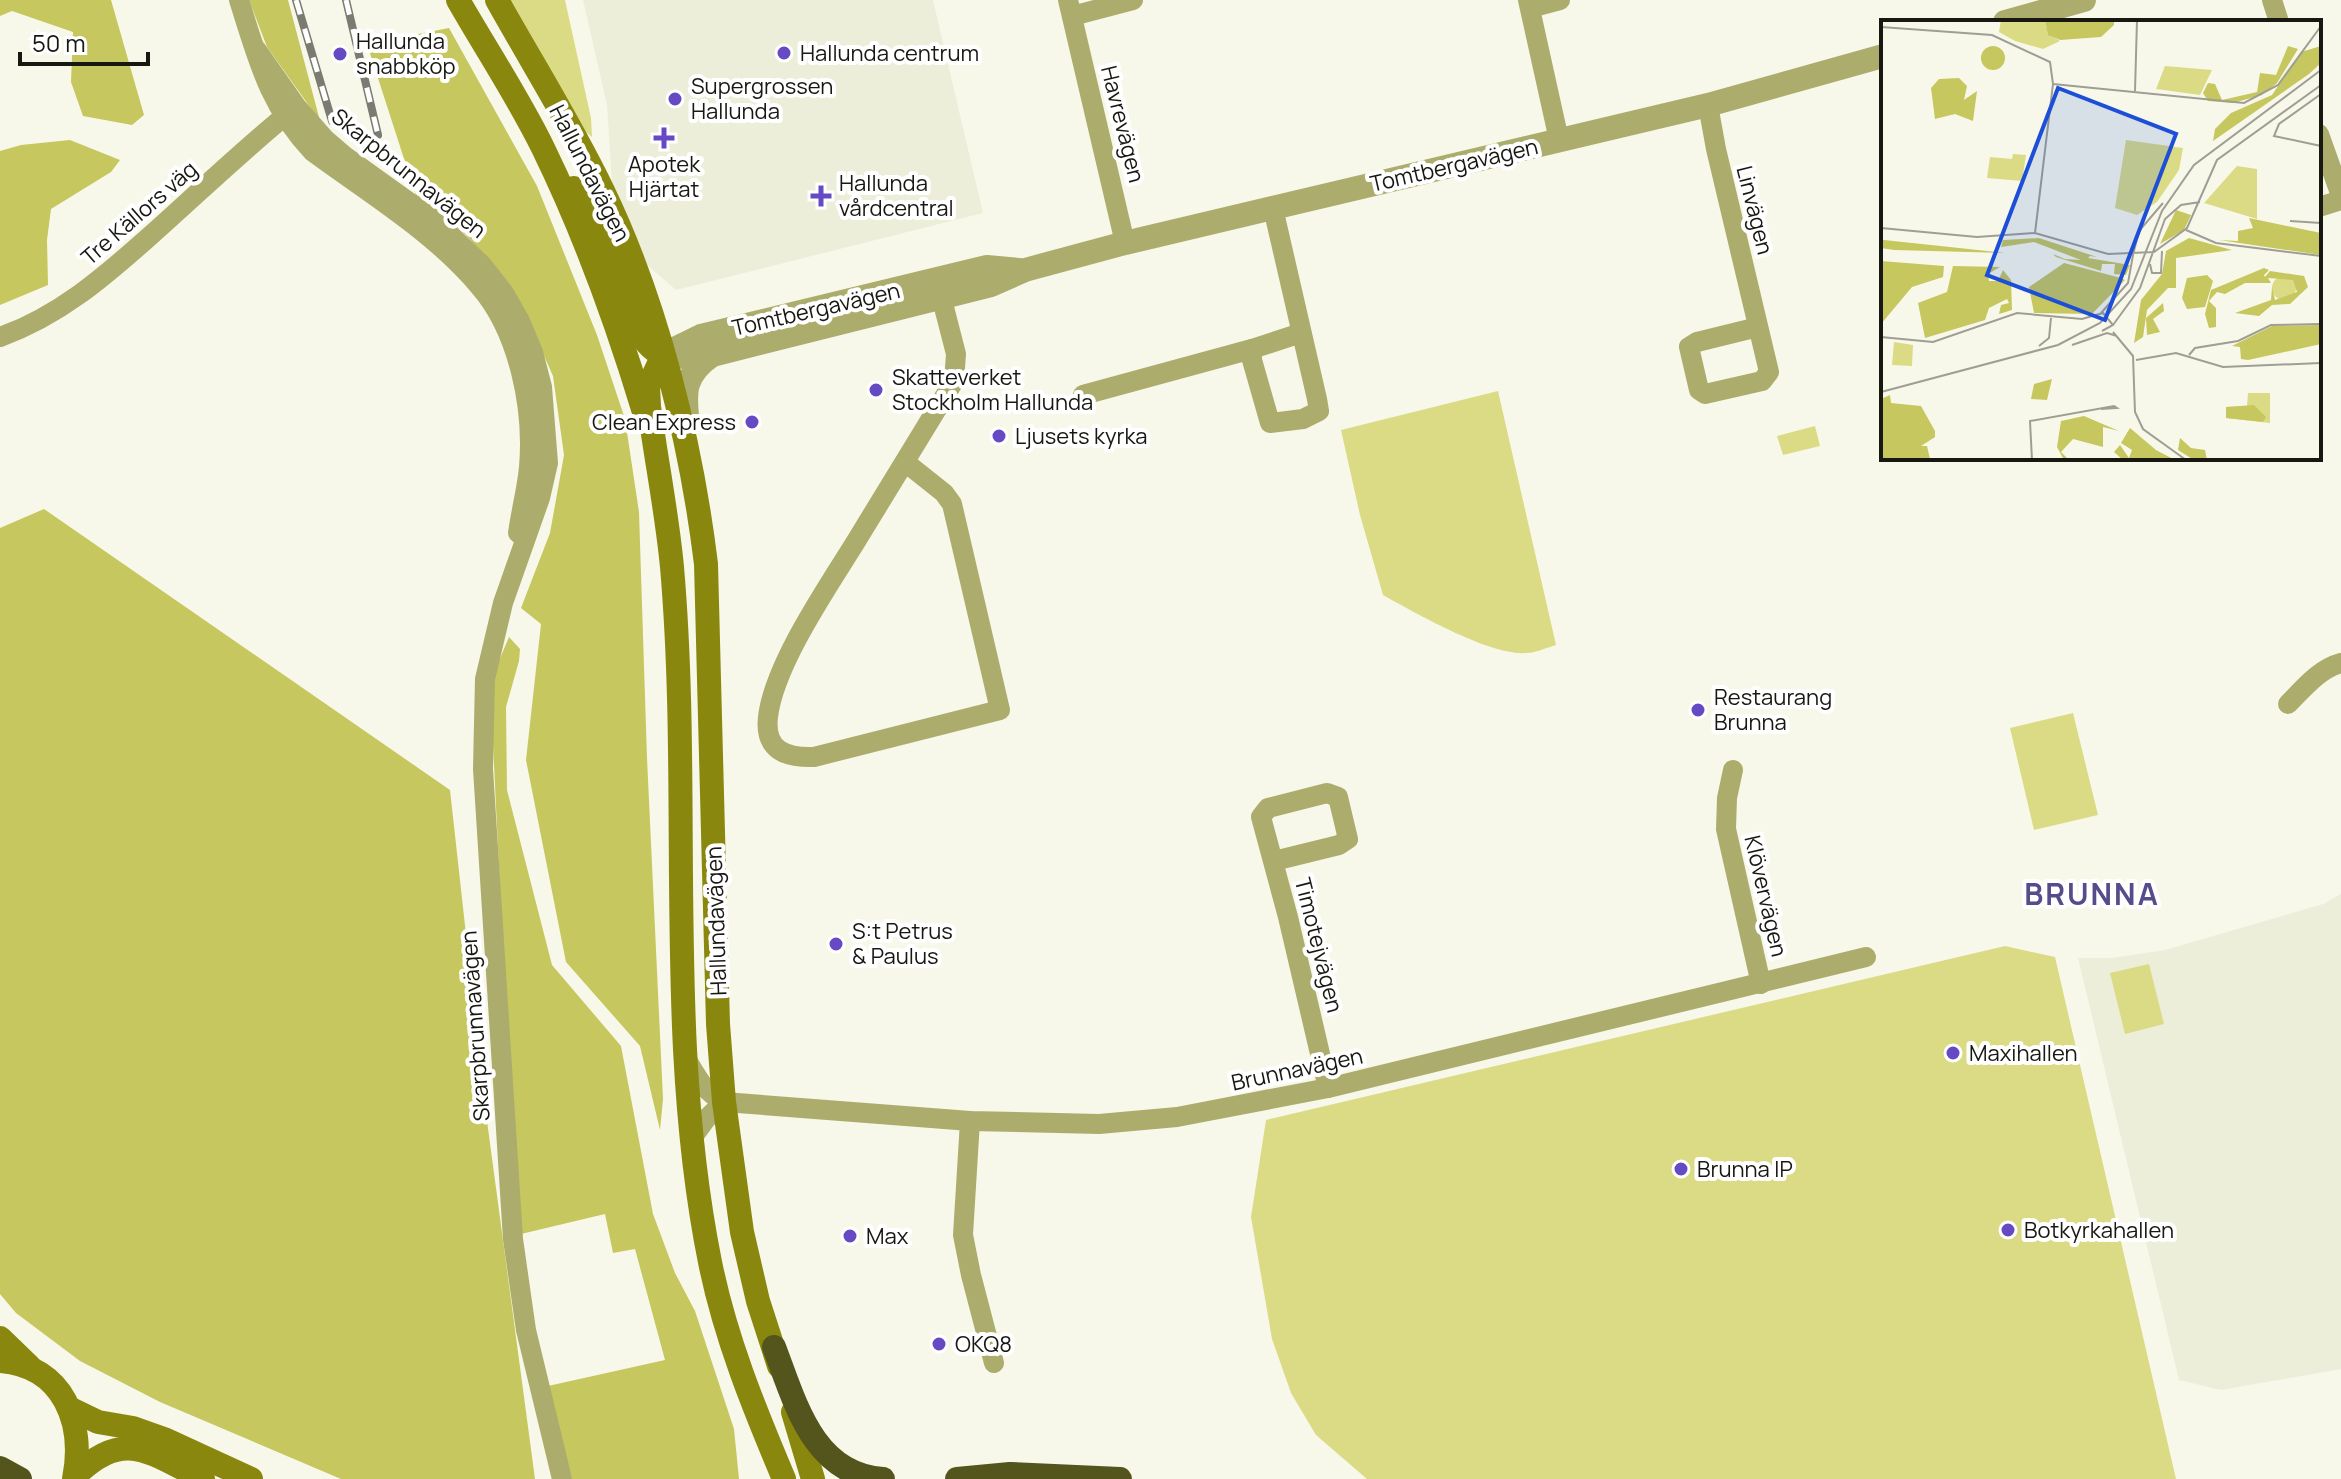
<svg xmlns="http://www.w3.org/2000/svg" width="2341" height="1479" font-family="Manrope,sans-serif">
<rect width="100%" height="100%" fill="#f8f8ea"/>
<g fill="#edeed9">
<polygon points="583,0 933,0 983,213 676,290 646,264 612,184 607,105"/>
<polygon points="2341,894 2341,1369 2221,1390 2179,1380 2078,958 2112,958 2165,950 2323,904"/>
</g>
<g fill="#dadb84">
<polygon points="510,0 565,0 591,118 592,137 582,129"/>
<path d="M1498,391L1556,645C1546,648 1535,653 1526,653C1491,656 1415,613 1383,595L1360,515L1341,430Z"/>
<polygon points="1815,426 1820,446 1783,455 1777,436"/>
<polygon points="2073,713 2098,815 2034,830 2010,728"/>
<polygon points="2005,946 2055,957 2176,1479 1367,1479 1316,1435 1291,1393 1272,1339 1251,1217 1266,1120"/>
<polygon points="2149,964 2164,1024 2125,1034 2110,973"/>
</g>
<g fill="#c6c75e">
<polygon points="0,0 111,0 144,115 132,125 83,116 71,82 73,32 12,11 0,16"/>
<polygon points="249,0 288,0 320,121 267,47"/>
<polygon points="449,28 537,186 597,335 625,419 639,512 647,758 663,1099 660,1130 640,1046 566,962 526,760 541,624 521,608 550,533 564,455 553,376 531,326 496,268 465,234 416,196 367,44"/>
<polygon points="70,140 120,160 111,172 51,209 47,240 48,285 0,305 0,151 21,145"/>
<polygon points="44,509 450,790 485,1106 535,1479 341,1479 160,1402 80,1361 16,1313 0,1294 0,528"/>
<polygon points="509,637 520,649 519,661 506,707 507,790 552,965 621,1046 653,1214 675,1273 695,1311 734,1429 739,1479 572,1479 548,1386 665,1360 635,1249 613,1253 605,1214 521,1234 505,992 490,682"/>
</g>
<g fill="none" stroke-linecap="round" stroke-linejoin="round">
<g stroke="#acad6d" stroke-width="20">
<path d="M239,0C258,60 269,106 313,152C370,194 435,233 480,287C519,332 534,409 529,467C527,489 521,511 518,533"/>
<polyline points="1068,0 1125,243"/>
<polyline points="1528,0 1559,140"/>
<polyline points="2272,0 2279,22"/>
<polyline points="1530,8 1560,0"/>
<polyline points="1072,16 1133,0"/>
<polyline points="256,49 296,106 325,139 346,157 438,223 482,265 504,293 520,321 533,352 542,387 548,463 540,498 503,603 485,679 483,769 513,1239 526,1330 562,1479"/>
<polyline points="1708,105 1716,149 1769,372 1762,381 1705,394 1699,390 1689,347 1697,342 1758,327"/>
<polyline points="2319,134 2341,196"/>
<polyline points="2319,207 2341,200"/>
<polyline points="1273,208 1317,399 1319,411 1303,419 1270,423 1252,360 1252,349 1301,333"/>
<path d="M0,337C59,316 104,277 150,236C197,194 243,150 292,110"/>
<polyline points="1083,395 1252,349"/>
<path d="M905,462L944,493L952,504L1000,710L814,757C787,758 764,751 768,717C774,665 827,588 855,543C888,489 921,435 954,381L956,354L938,284"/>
<path d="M2288,704C2304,688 2319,669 2341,663"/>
<polyline points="1733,770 1727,798 1726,829 1761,984"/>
<polyline points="1274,861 1339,845 1348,839 1338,797 1327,793 1268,808 1261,817 1288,917 1328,1088"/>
<path d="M687,1060C698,1078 704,1092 724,1102L970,1121L1099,1124L1177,1117L1328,1088L1866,957"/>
<polyline points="970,1121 963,1235 971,1275 994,1363"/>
<polyline points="692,1138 706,1119 724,1102"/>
</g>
<g stroke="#acad6d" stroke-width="24">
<polyline points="2005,22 2084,0"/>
<polyline points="664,354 701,336 987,267 1019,270"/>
<polyline points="663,355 675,357 712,355 991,285 1025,270 1125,243 1708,105 1883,56"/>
<path d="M688,425C684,392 683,375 712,355"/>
</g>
<g stroke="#89870e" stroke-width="24">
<path d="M458,0C486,49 518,97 543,148C584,232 616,320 643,409"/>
<path d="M497,0C532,63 572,126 603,191C657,303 691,441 706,564L718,1024L724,1102L742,1232L758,1301L779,1366"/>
<path d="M574,188C588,207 599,227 608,249C620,279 630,340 661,354"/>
<path d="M663,355L648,387L649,406C656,460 667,513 672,567C692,798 664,1033 710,1262C725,1337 754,1408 784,1479"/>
<polyline points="0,1338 29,1366"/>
<path d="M0,1361C64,1366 85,1423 74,1479"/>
<polyline points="69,1408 98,1422 133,1428 164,1439 251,1479"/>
<polyline points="793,1412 813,1479"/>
<path d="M75,1476C124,1427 150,1453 203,1479"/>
</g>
<g stroke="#54541d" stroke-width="24">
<path d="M774,1347C795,1402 813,1475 883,1479"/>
<polyline points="0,1468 20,1479"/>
<polyline points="957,1479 1010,1474 1120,1479"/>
</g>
<g stroke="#7b7b72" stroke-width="8">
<g id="rail">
<polyline points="296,0 332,121"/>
<polyline points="346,0 378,135"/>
</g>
</g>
<use href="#rail" stroke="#fff" stroke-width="5" stroke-dasharray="15" stroke-linecap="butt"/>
</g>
<g fill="#664ac3" stroke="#fff" stroke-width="3">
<circle cx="784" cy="53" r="8"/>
<circle cx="340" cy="54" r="8"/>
<circle cx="675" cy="99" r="8"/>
<path d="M660 126h8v8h8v8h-8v8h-8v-8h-8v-8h8z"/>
<path d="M817 184h8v8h8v8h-8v8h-8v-8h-8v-8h8z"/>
<circle cx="876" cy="390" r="8"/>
<circle cx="752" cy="422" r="8"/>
<circle cx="999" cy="436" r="8"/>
<circle cx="1698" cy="710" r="8"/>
<circle cx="836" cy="944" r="8"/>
<circle cx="1953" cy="1053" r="8"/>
<circle cx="1681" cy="1169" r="8"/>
<circle cx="2008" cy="1230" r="8"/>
<circle cx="850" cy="1236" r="8"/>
<circle cx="939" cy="1344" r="8"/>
</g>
<g text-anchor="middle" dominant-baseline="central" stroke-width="8" stroke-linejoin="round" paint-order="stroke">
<g font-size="22" fill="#181813" stroke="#fff" text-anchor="start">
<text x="356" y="41">Hallunda<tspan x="356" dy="25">snabbköp</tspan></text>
<text x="800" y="53">Hallunda centrum</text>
<text x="691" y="86">Supergrossen<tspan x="691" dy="25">Hallunda</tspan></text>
<text x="664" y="164" text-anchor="middle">Apotek<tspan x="664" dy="25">Hjärtat</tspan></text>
<text x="839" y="183">Hallunda<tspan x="839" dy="25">vårdcentral</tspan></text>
<text x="892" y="377">Skatteverket<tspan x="892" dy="25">Stockholm Hallunda</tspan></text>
<text x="736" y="422" text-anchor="end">Clean Express</text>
<text x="1015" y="436">Ljusets kyrka</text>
<text x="1714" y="697">Restaurang<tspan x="1714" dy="25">Brunna</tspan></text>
<text x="852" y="931">S:t Petrus<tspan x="852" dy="25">&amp; Paulus</tspan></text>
<text x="1969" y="1053">Maxihallen</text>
<text x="1697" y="1169">Brunna IP</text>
<text x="2024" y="1230">Botkyrkahallen</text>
<text x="866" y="1236">Max</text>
<text x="955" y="1344">OKQ8</text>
</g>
<g font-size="22" fill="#181813" stroke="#fff">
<text transform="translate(1123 124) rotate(76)">Havrevägen</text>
<text transform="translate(1454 165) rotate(-13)">Tomtbergavägen</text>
<text transform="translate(409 173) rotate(39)">Skarpbrunnavägen</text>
<text transform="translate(590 173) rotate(63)">Hallundavägen</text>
<text transform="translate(1755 210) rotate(76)">Linvägen</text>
<text transform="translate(139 213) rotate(-41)">Tre Källors väg</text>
<text transform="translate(816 309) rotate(-13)">Tomtbergavägen</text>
<text transform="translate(1766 896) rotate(77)">Klövervägen</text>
<text transform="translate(716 921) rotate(-92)">Hallundavägen</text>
<text transform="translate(1319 945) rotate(76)">Timotejvägen</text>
<text transform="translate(475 1026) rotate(-94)">Skarpbrunnavägen</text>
<text transform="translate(1297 1069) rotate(-12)">Brunnavägen</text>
</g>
<g font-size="30" font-weight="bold" letter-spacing="2" fill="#554c8a" stroke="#fff">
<text x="2092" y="893">BRUNNA</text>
</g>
</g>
<g transform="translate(1881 20)">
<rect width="440" height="440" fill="#f8f8ea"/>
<path d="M120,0H164L167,14L179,21L162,29L134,21L118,12ZM284,46L331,50L319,75L275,69ZM245,120L302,128L298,150L276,182L256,195L234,188ZM132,134L145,135L141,161L106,158L109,137L131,139ZM356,146L376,149V199L323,183ZM391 268a12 12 0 1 1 24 0a12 12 0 1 1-24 0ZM13,322L32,325L31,346L11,345ZM367,373H389V403L345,398V387L366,386Z" fill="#dadb84"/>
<path d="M164,0H233V5L220,17L179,20L167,15ZM100 38a12 12 0 1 1 24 0a12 12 0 1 1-24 0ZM407,26L417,29L396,63L381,75L352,83L327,81L322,73L327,63L334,64L341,80L376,72L379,53L395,55ZM440,26V43L428,54L332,121L334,109L350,93L391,75L420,32ZM78,58L86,66L83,80L96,71L92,101L74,94L54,99L50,68L58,59ZM295,190L310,195L303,210L279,224ZM368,198L440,213V235L338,220L357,221V211L372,208ZM158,218L216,237L209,236L207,238L249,245L245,255L233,254L234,244H221L220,251L175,237L172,234L184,239L200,240L153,222L120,227L122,220ZM308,218L351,230L295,238V268H287L266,290L262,317L253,323L260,280L281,254L285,231ZM0,220H3L125,233L13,230L0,228ZM0,241L63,246L62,257L31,267L0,304ZM183,243L240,258L244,260L211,294L153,293L148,267ZM72,246L119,247L107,254L108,261H117L122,250L130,260L131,290L118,294L120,285L128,283L126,279L108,288L104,300L44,318L37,283L66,272ZM383,248L388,250L383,255L384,257L389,251L423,256L427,267L409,284L391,285L378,296L354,293L390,280L391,267L394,280L416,272L412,260L387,258L390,263H364L344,274L336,272L328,281L335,288V307L328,308L324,294L330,270ZM326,255L332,261L324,287L306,289L301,278L306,258ZM282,283L283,291L272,299L279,312L266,315L265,298ZM440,305V324L367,340L360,339L359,327L351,326L391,306ZM171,359L166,380L150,379L153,364ZM9,375L10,383L40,386L54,411V417L40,426H46L49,439L56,440L0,438V379ZM373,385L385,397L382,402L345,398V387ZM203,396L238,411L222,407V427L192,419L180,432L187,439L183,440L176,427L180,401ZM249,408L275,430L294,440H242L233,432L239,425L248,438L251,430L240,423ZM299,418L310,428L324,430L326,440H313L297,430Z" fill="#c6c75e"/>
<path fill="none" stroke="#9e9e94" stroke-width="2" d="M0,7L111,15L169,42L172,64L154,213M172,64L363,83L397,65L440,6M254,71L256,0M440,74L398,104L393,116L440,126M409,201L440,203M0,208L96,217L154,213L227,234L273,232L306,208L336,140L440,65M305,210L335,223L440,236M252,235L258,211L282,183M269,244L271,253H280L281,231M220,293L247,263L252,235M232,305L259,268L284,199L300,185L319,182M232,312L252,336L254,392L262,409L305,440M0,317L52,322L136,293L201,299L222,293L232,305L221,311M191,325L226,313L236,316M158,326L168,318L170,298M308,335L314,328L357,321L390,305L440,304M255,340L295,333L342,347L440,343M0,372L177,325L219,303L250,269L281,191L313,145L440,50M151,440L149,401L233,386L236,388L220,389"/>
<path fill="#1d4ed8" fill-opacity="0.15" stroke="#1d4ed8" stroke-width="4" d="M177,68L295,114L224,300L106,255Z"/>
<rect width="440" height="440" fill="none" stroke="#181813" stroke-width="4"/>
</g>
<path d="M20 52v12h128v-12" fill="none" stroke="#181813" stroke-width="4"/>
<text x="32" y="52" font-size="24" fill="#181813" stroke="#ffffff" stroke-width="6" paint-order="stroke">50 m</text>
</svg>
